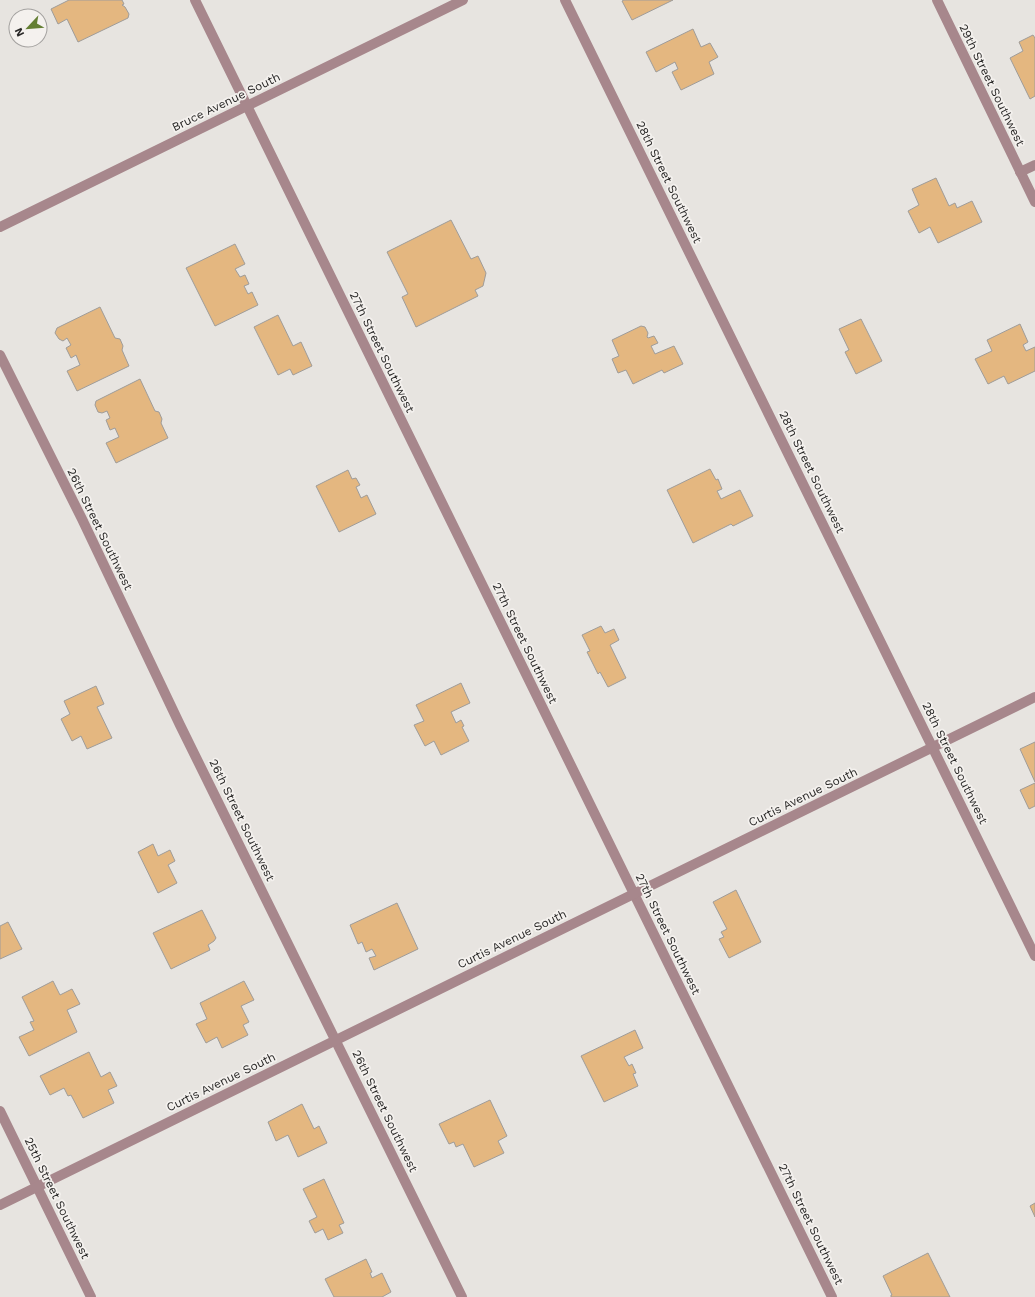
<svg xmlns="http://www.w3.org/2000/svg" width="1035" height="1297" font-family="'Work Sans',sans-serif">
<rect width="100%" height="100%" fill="#e7e4e0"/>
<g fill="#e4b780" stroke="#9f9c99">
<polygon points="69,0 122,0 124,4 122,5 125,7 129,14 128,18 78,42 67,19 58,24 51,9"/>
<polygon points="624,0 673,0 632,20 622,1"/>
<polygon points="693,29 701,47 710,43 718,57 709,62 714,74 681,90 672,72 678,69 675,62 656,72 646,52"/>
<polygon points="1033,35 1035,38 1035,96 1030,99 1010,58 1023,51 1019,42"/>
<polygon points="936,178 949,206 955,203 957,208 972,201 982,222 938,243 930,227 919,233 908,211 919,205 912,189"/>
<polygon points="451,220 471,259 478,256 486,273 483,286 475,290 478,296 416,327 402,297 408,294 387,252"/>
<polygon points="235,244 245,264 235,269 240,277 245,275 249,284 244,286 248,294 252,292 258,305 215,326 186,268"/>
<polygon points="100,307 115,338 120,339 123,346 122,350 129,366 77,391 67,371 80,365 76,355 71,358 66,348 71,345 67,338 63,341 59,339 55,333 57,328"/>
<polygon points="278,315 293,346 301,342 312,366 293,375 290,369 278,375 254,327"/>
<polygon points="861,319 882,361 856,374 845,352 849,350 839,329"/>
<polygon points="1020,324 1028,342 1023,345 1026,351 1035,347 1035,371 1008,384 1004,376 988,384 975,359 992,351 987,340"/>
<polygon points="641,326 645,327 648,333 647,337 648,338 654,336 658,343 651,346 655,354 674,346 683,364 664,373 662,370 633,384 626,370 618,373 612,359 619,356 612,340"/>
<polygon points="140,379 155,411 159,412 162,419 161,423 168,438 116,463 106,443 119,437 115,428 110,430 106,420 110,418 107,411 102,413 98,412 95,405 96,401"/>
<polygon points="710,469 716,480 718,479 722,489 717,491 721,499 740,490 753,516 733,526 731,524 693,543 667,490"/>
<polygon points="348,470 352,479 356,478 360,485 356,487 361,498 367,495 376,514 339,532 316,486"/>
<polygon points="601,626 605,633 614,629 619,640 610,645 626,678 608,687 600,672 598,674 587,652 590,651 582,635"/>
<polygon points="461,683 470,703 451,712 456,723 461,720 464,726 462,727 469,741 441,755 434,741 425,746 414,725 424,721 416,705"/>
<polygon points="96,686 104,704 97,707 112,738 87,749 81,736 72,741 61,719 70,714 64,701"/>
<polygon points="1035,742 1035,782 1020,749"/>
<polygon points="1035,783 1035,806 1029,809 1020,790"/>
<polygon points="153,844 158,856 170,850 175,861 168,865 177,883 158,893 138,852"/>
<polygon points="736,890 761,942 729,958 719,939 724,937 721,932 727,929 713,902"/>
<polygon points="397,903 418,949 374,970 369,958 376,956 372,949 366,952 362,942 358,944 350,925"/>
<polygon points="202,910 216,938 214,941 208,945 210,950 171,969 153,933"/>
<polygon points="8,922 22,949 0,959 0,926"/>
<polygon points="53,981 60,995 72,989 80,1004 67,1010 77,1032 29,1056 19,1037 34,1030 30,1022 34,1021 22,997"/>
<polygon points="244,981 254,1000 241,1006 249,1022 243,1025 248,1035 222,1048 217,1037 206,1043 196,1024 207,1019 200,1003"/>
<polygon points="635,1030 643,1048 624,1057 629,1066 632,1064 636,1073 633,1074 638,1086 604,1102 581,1056"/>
<polygon points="89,1052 101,1077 110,1072 117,1086 108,1090 114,1103 83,1118 71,1095 68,1096 64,1088 50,1095 40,1076"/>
<polygon points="490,1100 507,1136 498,1141 504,1153 474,1167 463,1144 456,1147 454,1142 449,1144 439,1124"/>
<polygon points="302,1104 314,1129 319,1126 327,1143 298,1157 288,1135 276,1141 268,1122"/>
<polygon points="324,1179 344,1223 339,1225 343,1233 328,1240 323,1229 315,1233 309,1221 317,1217 303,1189"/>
<polygon points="1035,1203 1035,1217 1030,1206"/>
<polygon points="928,1253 950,1297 891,1297 891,1295 892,1295 883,1276"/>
<polygon points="366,1259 372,1272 370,1273 372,1278 382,1273 391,1292 382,1297 334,1297 325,1279"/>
</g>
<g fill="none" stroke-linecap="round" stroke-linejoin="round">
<g stroke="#a7878c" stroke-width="10">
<polyline points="195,0 832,1297"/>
<polyline points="565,0 1035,956"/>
<polyline points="937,0 1035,202"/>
<polyline points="1020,172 1035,165"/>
<polyline points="0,227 463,0"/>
<polyline points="0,355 82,519 180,725 462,1297"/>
<polyline points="0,1111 91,1297"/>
<polyline points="0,1205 1035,697"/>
</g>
</g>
<g text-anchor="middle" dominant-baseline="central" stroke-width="3.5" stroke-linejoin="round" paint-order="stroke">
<g font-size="12" fill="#2a2928" stroke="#f4f1ee">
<text transform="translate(992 85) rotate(64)">29th Street Southwest</text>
<text transform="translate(226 102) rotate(-26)">Bruce Avenue South</text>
<text transform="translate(669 182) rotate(64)">28th Street Southwest</text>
<text transform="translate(382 352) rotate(64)">27th Street Southwest</text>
<text transform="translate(812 472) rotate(64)">28th Street Southwest</text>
<text transform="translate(100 529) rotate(64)">26th Street Southwest</text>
<text transform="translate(525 643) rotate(64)">27th Street Southwest</text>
<text transform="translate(955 763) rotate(64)">28th Street Southwest</text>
<text transform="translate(803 797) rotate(-26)">Curtis Avenue South</text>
<text transform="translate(242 820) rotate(64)">26th Street Southwest</text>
<text transform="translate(668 934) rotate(64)">27th Street Southwest</text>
<text transform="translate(512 939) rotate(-26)">Curtis Avenue South</text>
<text transform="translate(221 1082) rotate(-26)">Curtis Avenue South</text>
<text transform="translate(385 1111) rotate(64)">26th Street Southwest</text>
<text transform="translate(57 1198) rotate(64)">25th Street Southwest</text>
<text transform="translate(811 1224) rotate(64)">27th Street Southwest</text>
</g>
</g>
<g transform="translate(28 28) rotate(244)"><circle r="19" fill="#f4f1ee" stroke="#a3a19f"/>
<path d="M0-3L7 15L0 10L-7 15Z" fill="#647f33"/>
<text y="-6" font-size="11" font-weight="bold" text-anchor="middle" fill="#2a2928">N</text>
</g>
</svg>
